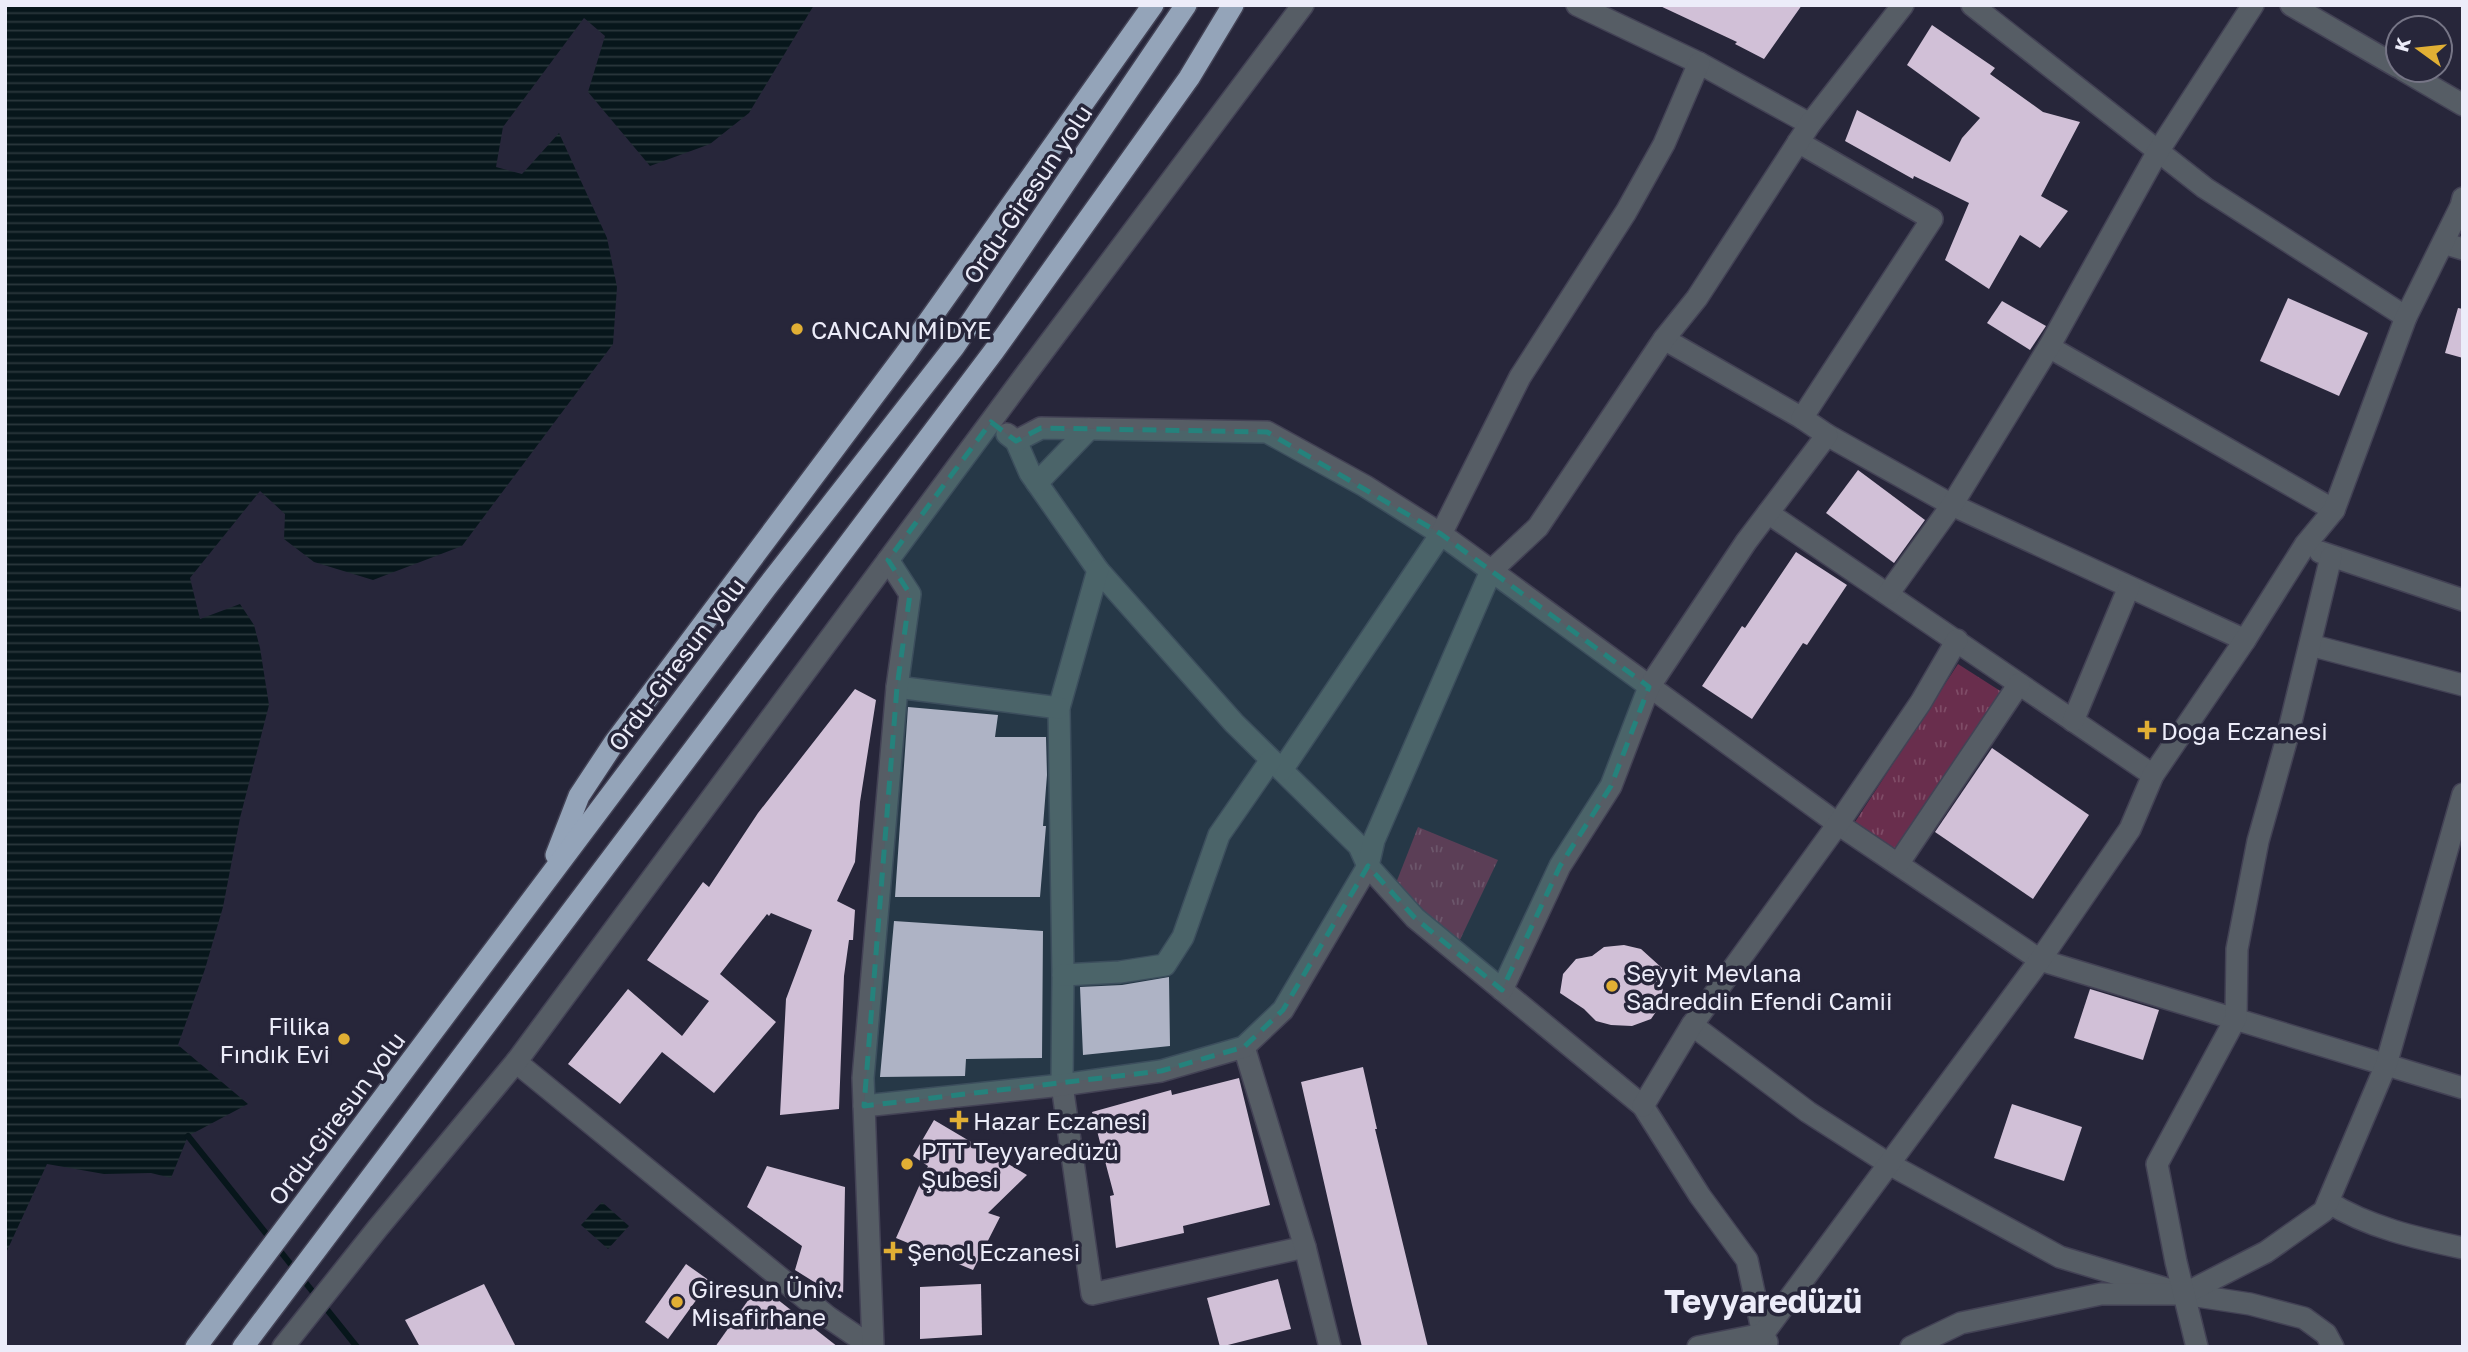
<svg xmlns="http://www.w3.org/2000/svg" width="2468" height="1352" font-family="'Golos Text',sans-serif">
<defs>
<pattern id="park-tufts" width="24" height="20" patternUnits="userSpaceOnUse" patternTransform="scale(1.75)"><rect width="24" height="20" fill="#692e4d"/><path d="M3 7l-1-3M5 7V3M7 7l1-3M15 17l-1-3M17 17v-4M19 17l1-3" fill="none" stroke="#7f4c67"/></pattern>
<pattern id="water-rules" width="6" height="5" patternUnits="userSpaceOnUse" patternTransform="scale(1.75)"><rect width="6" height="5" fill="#07161b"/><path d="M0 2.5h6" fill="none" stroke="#2b383d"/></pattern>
</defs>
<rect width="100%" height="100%" fill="#27263a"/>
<g fill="url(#park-tufts)">
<polygon points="1958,664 2005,694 1897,854 1855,822"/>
<polygon points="1418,827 1498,860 1458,944 1396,883"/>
</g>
<g fill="url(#water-rules)">
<polygon points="5,5 814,5 749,113 710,144 650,166 588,92 605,36 584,18 503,127 496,167 522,174 559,133 607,238 617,287 613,344 462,546 373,580 314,562 284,539 285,514 260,491 190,578 200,619 240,604 254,625 260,648 269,705 240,818 223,907 205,969 178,1045 248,1104 188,1136 171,1178 151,1173 104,1174 47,1164 5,1255"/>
<polygon points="602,1202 629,1226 608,1249 581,1225"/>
</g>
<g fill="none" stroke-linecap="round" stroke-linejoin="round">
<polyline stroke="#07161b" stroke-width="6" points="188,1136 357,1347"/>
</g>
<g fill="#d1c0d7">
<polygon points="1658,5 1802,5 1764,59 1735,44 1737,42"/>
<polygon points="1932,25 1995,68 1990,74 2043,112 2080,122 2041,196 2068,211 2040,248 2020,235 1989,289 1945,260 1969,203 1914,176 1913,179 1845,141 1857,110 1950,162 1962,138 1980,118 1907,65"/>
<polygon points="2288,298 2368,333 2339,396 2260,361"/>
<polygon points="2002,301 2046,326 2030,350 1987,323"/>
<polygon points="2458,308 2463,309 2463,358 2445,353"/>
<polygon points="1858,470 1925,520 1894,563 1826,513"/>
<polygon points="1796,552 1847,585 1807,645 1803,643 1752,719 1702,686 1742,626 1745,628"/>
<polygon points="855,689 876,700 860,802 855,862 837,901 855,910 853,940 849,940 844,976 839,1109 780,1115 786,999 812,930 771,913 769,916 767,914 720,974 776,1022 714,1093 662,1052 620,1104 568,1064 628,989 682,1036 709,1001 647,960 703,882 709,887 758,813"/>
<polygon points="908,707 998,715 995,737 1046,737 1047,775 1043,826 1046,826 1040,897 895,897"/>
<polygon points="1992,748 2089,815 2033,899 1935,832"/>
<polygon points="894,921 1043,931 1042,1058 966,1059 965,1076 880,1077"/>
<polygon points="1624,945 1641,949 1662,968 1663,988 1660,1006 1651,1019 1632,1026 1611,1025 1596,1021 1584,1009 1560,993 1563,974 1576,959 1592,956 1604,947"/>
<polygon points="1169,977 1170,1046 1083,1055 1080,987 1122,985"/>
<polygon points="2090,989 2159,1010 2143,1060 2074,1038"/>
<polygon points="1363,1067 1377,1129 1375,1129 1428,1347 1362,1347 1352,1305 1301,1082"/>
<polygon points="1239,1078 1270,1205 1183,1226 1184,1233 1116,1248 1110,1196 1114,1195 1092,1112 1171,1090 1172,1095"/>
<polygon points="2012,1104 2082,1127 2064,1181 1994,1158"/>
<polygon points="934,1120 1027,1175 988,1213 1000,1217 973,1270 896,1238 928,1166 913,1156"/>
<polygon points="767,1166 845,1187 843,1300 795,1270 802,1246 747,1207"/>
<polygon points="686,1264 710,1281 668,1339 645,1322"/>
<polygon points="1278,1279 1291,1329 1220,1347 1207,1298"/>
<polygon points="484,1284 516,1347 420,1347 405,1320"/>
<polygon points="981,1284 982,1335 920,1339 920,1287"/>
<polygon points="759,1285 838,1347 715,1347"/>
</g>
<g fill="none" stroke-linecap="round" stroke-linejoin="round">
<g stroke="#434255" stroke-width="24">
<g id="minor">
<polyline points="1577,5 1699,63 1810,124"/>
<polyline points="1972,5 2205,188 2406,317"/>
<polyline points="2291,5 2398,67"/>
<polyline points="2403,70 2463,105"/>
<polyline points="2443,243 2463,249"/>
<polyline points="1664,339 1802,418"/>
<polyline points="2049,347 2334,510"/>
<polyline points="1007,434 1016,441 1030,473 1098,570 1234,723 1359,846 1368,866 1415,918 1643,1106 1700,1196 1747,1260 1763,1334 1767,1342"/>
<polyline points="1827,435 1952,505 2245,640"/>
<polyline points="1016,441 1041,428 1267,432 1365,486 1441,534 1838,824 2040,960 2463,1088"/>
<polyline points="1037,483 1089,429"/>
<polyline points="1768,513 2153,775"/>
<polyline points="2320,552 2463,600"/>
<polyline points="1098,570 1059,708 1063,975 1062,1085 1092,1294 1305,1247"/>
<polyline points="1888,594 1952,505 2049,347 2157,153 2253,5"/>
<polyline points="2310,645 2463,685"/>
<polyline points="897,687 1059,708"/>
<polyline points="2073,721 2129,587"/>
<polyline points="1282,770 1441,534 1520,377 1626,212 1664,144 1699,63"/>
<polyline points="1898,864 2019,684"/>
<polyline points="1063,975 1120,972 1165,965 1183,937 1219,835 1271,760"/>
<polyline points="1502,990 1560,866 1611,786 1649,687 1746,542 1827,435 1802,418 1932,219 1798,142"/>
<polyline points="1692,1025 1808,1112 1889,1164 2060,1257 2184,1294 2250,1304 2304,1318 2326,1334 2333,1347"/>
<polyline points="1244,1047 1305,1247 1330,1347"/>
<polyline points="516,1062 828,1317 872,1347"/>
<polyline points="864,1106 1062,1085 1161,1071 1244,1047 1283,1010 1368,866 1374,840 1491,571 1538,527 1664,339 1697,298 1810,124 1903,5"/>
<polyline points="1643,1106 1692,1025 1838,824 1921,702 1957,640"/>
<path d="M2328,1202C2368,1227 2416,1238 2463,1248"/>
<polyline points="283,1347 377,1229 516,1062 1026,374 1303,5"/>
<polyline points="873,1347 863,1078 897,687 910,594 888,560"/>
<polyline points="1698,1347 1763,1334 2040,960 2130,829 2153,775 2245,640 2305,545 2334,510 2406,317 2461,206 2463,198"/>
<polyline points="1911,1347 1961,1323 2101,1294 2184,1294 2266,1252 2324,1211 2386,1065 2463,794"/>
<polyline points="2197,1347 2176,1262 2157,1164 2236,1018 2237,949 2258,841 2287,738 2331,557"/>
</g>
</g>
<g stroke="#434255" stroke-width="24">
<g id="highway">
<polyline points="556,855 579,796 614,743 906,353 1153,5"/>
<polyline points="196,1347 766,588 954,347 1186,5"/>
<polyline points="243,1347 994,351 1189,78 1233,5"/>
</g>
</g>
<use href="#minor" stroke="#565d65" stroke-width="21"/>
<use href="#highway" stroke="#94a4b9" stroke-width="21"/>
</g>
<path fill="#25827c" fill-opacity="0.2" stroke="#25827c" stroke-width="5" stroke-dasharray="14 9" stroke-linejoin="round" d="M991,422L1016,441L1041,428L1267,432L1441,534L1649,687L1611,786L1560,866L1502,990L1415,918L1368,866L1283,1010L1244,1047L1161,1071L864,1106L897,687L910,594L888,560Z"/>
<g fill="#e1af34" stroke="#27263a" stroke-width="2.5">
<circle cx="797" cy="329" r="7"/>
<path d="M2143.5 719.5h7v7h7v7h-7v7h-7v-7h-7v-7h7z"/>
<circle cx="1612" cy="986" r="7"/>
<circle cx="344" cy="1039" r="7"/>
<path d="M955.5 1109.5h7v7h7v7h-7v7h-7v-7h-7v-7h7z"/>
<circle cx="907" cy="1164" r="7"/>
<path d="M889.5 1240.5h7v7h7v7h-7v7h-7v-7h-7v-7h7z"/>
<circle cx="677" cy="1302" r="7"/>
</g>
<g text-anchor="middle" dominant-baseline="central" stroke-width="7" stroke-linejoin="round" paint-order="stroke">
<g font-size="24" fill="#ececf9" stroke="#27263a">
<text transform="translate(1027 194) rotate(-56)">Ordu-Giresun yolu</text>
<text transform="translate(676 664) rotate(-53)">Ordu-Giresun yolu</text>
<text transform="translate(336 1118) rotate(-53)">Ordu-Giresun yolu</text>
</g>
<g font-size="24" fill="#ececf9" stroke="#27263a" text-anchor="start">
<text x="811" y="329">CANCAN MİDYE</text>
<text x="2161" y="730">Doğa Eczanesi</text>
<text x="1626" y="972">Seyyit Mevlana<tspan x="1626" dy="28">Sadreddin Efendi Camii</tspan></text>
<text x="330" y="1025" text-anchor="end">Filika<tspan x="330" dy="28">Fındık Evi</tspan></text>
<text x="973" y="1120">Hazar Eczanesi</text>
<text x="921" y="1150">PTT Teyyaredüzü<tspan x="921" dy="28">Şubesi</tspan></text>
<text x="907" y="1251">Şenol Eczanesi</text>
<text x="691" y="1288">Giresun Üniv.<tspan x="691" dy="28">Misafirhane</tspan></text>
</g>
<g font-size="32" font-weight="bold" fill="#ececf9" stroke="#27263a">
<text x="1763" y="1301">Teyyaredüzü</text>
</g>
</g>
<rect width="2468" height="1352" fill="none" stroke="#ececf9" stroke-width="14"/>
<g transform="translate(2419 49) rotate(285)"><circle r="33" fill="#27263a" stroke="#767586" stroke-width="2"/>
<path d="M0-5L12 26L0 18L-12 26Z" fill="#e1af34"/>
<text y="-10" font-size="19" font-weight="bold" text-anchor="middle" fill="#ececf9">K</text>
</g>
</svg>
